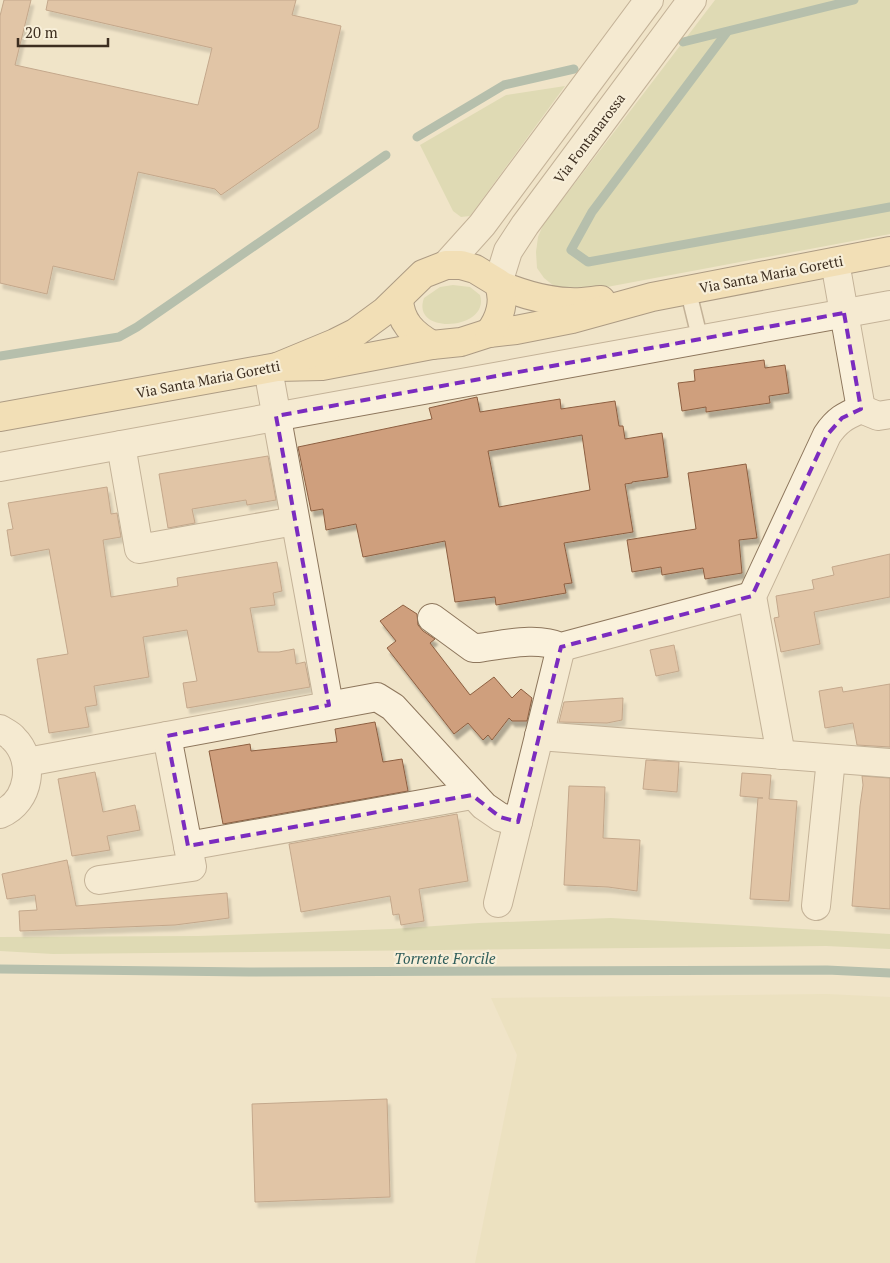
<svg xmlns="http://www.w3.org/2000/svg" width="890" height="1263" font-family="'PT Serif',serif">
<defs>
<filter id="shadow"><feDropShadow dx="3" dy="5.5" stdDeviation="1" flood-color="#0004"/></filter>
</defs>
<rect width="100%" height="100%" fill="#f0e4c8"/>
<polygon fill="#e6deb5" points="827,994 890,997 890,1263 475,1263 517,1055 491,998"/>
<g fill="#c9cf9b">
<polygon points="715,0 890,0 890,234 591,290 567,292 554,286 544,278 537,268 536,252 538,237 543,225"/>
<polygon points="565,86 470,216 461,217 453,211 420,145 506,95"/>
<path d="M453,285L470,287L480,295C491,330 410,336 424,298L440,287Z"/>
<polygon points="611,918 890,934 890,949 826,946 53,954 0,951 0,937 198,936 391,929 479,923"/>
</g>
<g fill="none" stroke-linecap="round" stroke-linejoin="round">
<g stroke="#6f938a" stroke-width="9">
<polyline points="727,32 592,212 571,250 588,262 890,207"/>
<polyline points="683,42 854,0"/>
<polyline points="417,137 504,85 574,69"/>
<polyline points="0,356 119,337 137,327 386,155"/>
<polyline points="0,969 249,972 827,970 890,973"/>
</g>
</g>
<g fill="#cf9f7d" stroke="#8d5f41" fill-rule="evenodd" filter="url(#shadow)">
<polygon points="4,0 31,0 15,65 198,105 212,48 46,10 48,0 296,0 292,15 341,26 318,128 221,195 215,189 138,172 114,280 53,266 47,294 0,283 0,16"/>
<polygon points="764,360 765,368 785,365 789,393 769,396 770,403 706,412 706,407 682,411 678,383 695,381 694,370"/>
<path d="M477,397L480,412L560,399L561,409L615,401L619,426H623L625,439L662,433L668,477L632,482V483L625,484L633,532L564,543L572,583L564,584L566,593L496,605L495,597L455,602L445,541L363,557L356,524L326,530L323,509L311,511L298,447L432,419L429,408ZM582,435L590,490L499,507L488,451Z"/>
<polygon points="268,456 276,500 247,505 246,500 192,509 195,523 168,528 159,474"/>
<polygon points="746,464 757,538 739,540 742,573 705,579 703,568 662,575 661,567 632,572 627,540 696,529 688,473"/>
<polygon points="107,487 111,514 117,513 121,537 103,540 111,597 178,586 177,578 277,562 282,591 273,593 275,605 250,608 258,652 279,652 294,649 296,664 305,662 310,687 187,708 183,683 197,681 187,630 143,637 149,677 94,686 97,705 85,707 89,727 49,733 37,659 68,654 49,549 11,556 7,530 13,529 8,503"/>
<polygon points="890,554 890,597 814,612 820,644 781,652 774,618 779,617 776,596 814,589 812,580 834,575 832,567"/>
<polygon points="403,605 417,614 418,625 423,631 435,639 430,643 470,695 494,677 512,698 521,689 532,698 527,721 512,721 509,718 492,740 488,735 483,740 468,723 454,734 387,648 396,641 380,621"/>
<polygon points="674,645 679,671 656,676 650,650"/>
<polygon points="890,684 890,747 857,745 853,723 825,728 819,691 842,687 843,692"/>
<polygon points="623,698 622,720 607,723 559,722 564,702"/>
<polygon points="375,722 383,762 402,759 408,791 223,824 209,751 250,744 251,751 337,742 335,729"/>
<polygon points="646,760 679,762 677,792 643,789"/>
<polygon points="95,772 103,812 135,805 140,830 107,836 110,850 72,856 58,779"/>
<polygon points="742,773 771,775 769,799 797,801 789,901 750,899 758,798 763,798 740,796"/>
<polygon points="862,776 890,778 890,909 852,906 860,806 863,785"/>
<polygon points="569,786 605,787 603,838 640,840 637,891 608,887 564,885"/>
<polygon points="457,814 468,881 419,889 424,921 401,925 399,914 393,915 390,896 301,912 289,844"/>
<polygon points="67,860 76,906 227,893 229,918 175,925 20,931 19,911 37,910 35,895 7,899 2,874"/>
<polygon points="387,1099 390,1197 255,1202 252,1104"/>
</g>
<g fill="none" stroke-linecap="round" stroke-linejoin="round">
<g stroke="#8d765c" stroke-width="18">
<polyline id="service" points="688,290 700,339"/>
</g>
<g stroke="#8d765c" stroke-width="30">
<g id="minor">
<polyline points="835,262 861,409"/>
<polyline points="446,265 482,225 649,0"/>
<polyline points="498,283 508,251 525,225 692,0"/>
<polyline points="268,369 329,705"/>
<polyline points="121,445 139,549 295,521"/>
<polyline points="0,467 890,305"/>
<path d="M432,618L473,648H478C504,645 536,636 561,647L752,596"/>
<path d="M0,729C4,732 10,734 13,738C36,760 30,802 0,814"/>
<polyline points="539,736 890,763"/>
<path d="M781,755L752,596L827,435C837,420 845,416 861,409L878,416L890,414"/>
<polyline points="27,762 377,697 393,707 484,806 500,817 518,822"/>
<polyline points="188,846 472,795"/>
<polyline points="99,880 192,867 167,736"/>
<polyline points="498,903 561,647"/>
<polyline points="816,906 831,759"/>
</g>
</g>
<g stroke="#5b4430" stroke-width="30">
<g id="primary">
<path d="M500,285C522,294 545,301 569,302C579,303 590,301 601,300"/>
<path d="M399,299C400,322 413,334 432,345"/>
<polyline points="277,367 322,366 432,345 461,342 489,333 516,330 572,319 652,297 890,251"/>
<path d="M0,417L277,367L335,343L355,333L385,311L423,274L446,265H461L475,269L498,283C506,300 500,319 489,333"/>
</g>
</g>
<use href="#service" stroke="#faf1dc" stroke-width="15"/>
<use href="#minor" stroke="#faf1dc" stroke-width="28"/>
<use href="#primary" stroke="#f3d9a0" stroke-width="28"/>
</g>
<path d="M0 0H890V1263H0ZM844,313L861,409L842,418L827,435L752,596L561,647L518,822L500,817L472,795L188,846L167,736L329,705L276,416Z" fill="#f0e4c8" fill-opacity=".55" fill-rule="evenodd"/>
<path fill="none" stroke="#7b2cbf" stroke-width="4" stroke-dasharray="10 6" stroke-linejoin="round" d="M844,313L861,409L842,418L827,435L752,596L561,647L518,822L500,817L472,795L188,846L167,736L329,705L276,416Z"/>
<g text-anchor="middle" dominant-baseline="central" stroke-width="4.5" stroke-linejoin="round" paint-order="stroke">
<g font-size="14" fill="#3d2e20" stroke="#f7eed8">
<text transform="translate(589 138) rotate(-53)">Via Fontanarossa</text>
<text transform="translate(771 274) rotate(-11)">Via Santa Maria Goretti</text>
<text transform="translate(208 379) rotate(-11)">Via Santa Maria Goretti</text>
</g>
<g font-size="15" font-style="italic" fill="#2f5d5a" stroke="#f7eed8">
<text x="445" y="958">Torrente Forcile</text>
</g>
</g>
<path d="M18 38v8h90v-8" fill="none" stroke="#3d2e20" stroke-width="2.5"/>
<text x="25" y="38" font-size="15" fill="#3d2e20" stroke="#f7eed8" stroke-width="4" paint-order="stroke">20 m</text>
</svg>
